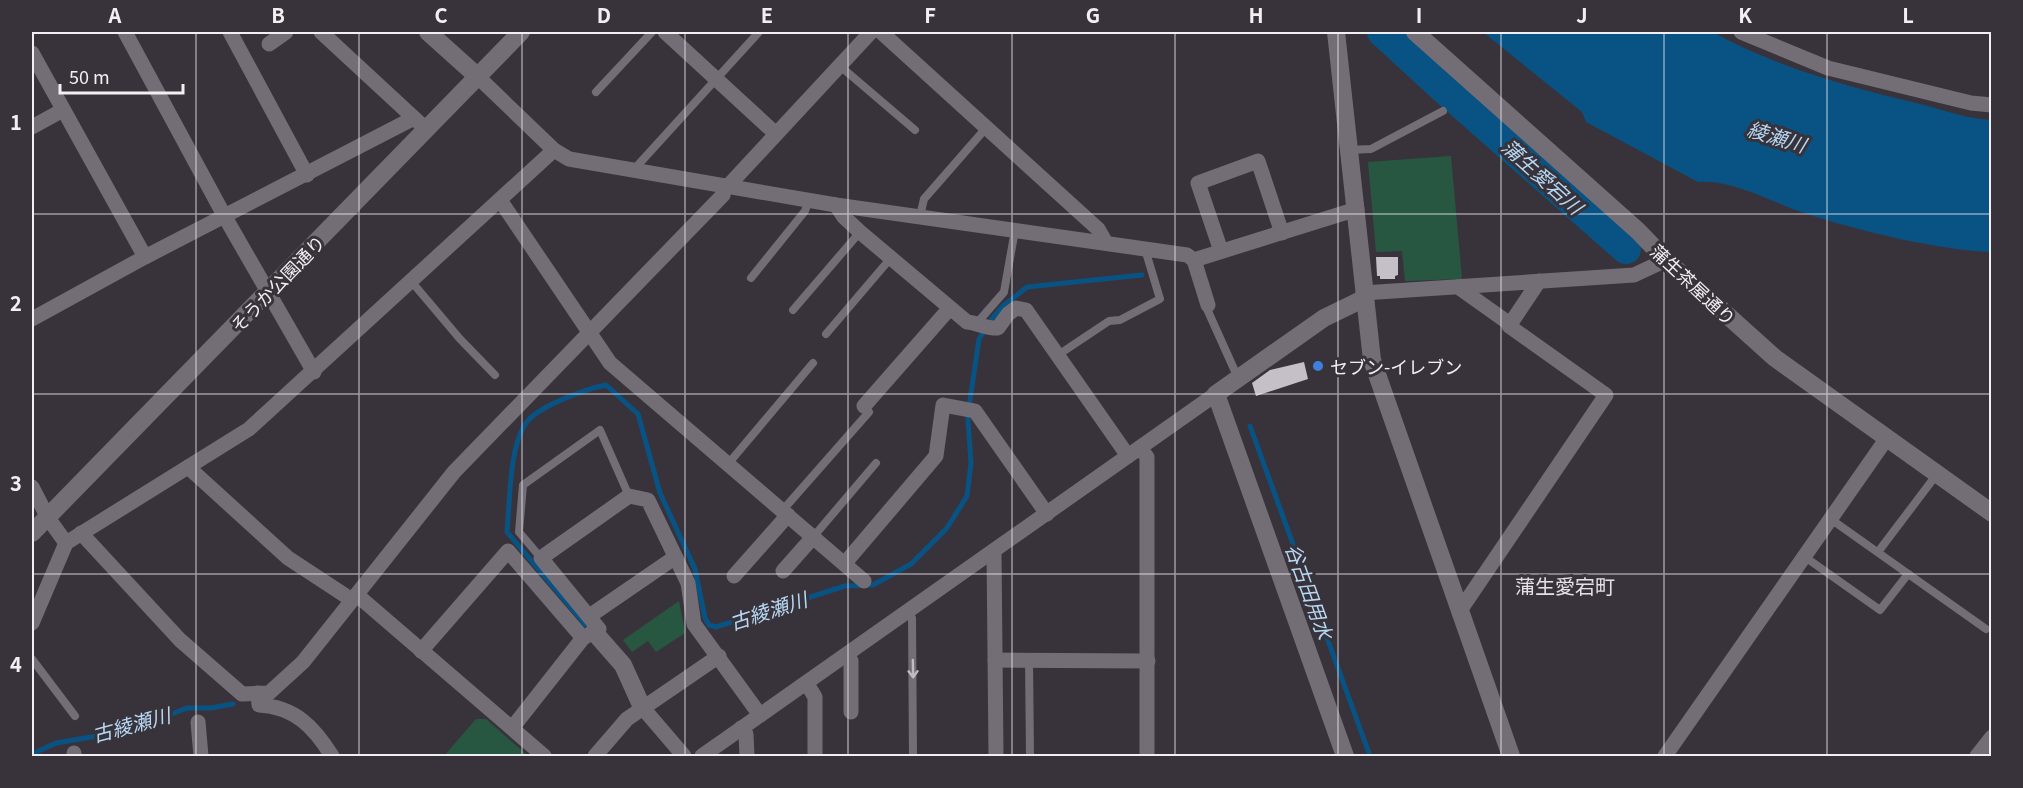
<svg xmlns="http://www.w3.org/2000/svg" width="2023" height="788" font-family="Georgia,'Noto Sans JP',serif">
<rect width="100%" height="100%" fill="#38333a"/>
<g fill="#285741">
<polygon points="1451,156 1462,279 1405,281 1402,251 1376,252 1368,162"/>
<polygon points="679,601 685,633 656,652 648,641 632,652 623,640"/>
<polygon points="476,719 486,719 528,756 444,756"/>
</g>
<path fill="#085383" d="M1483,32H1713C1777,68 1853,88 1924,105C1946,111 1969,119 1991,120V252C1937,250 1860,231 1807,214C1772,203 1734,179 1698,182L1586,122L1582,112Z"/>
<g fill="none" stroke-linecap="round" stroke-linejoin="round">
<g stroke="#085383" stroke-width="5">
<polyline points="1250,426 1370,756"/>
<path d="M589,629L507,532C510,502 509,452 524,426C534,407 586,389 606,385L638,414L660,493L695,569L705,618L709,625L716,627L845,586L873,585L911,564L947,528L967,496L971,463L968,419L970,400L979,339L991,320L1003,306L1027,287L1142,275"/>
<polyline points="32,754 56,743 97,736 128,725 151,722 187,708 211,708 233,704"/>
</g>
<g stroke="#085383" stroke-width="30">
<polyline points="1382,32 1453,97"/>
<polyline points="1460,103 1626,249"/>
</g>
</g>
<g fill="#c5c0c8">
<polygon points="1376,257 1398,257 1398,275 1395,276 1395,279 1380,279 1380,276 1377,276"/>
<polygon points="1304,362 1308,379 1256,396 1252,383 1270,370"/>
</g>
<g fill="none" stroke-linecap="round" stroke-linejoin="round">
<g stroke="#736e75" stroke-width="8">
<polyline points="840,66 915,130"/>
<polyline points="596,92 652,32"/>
<polyline points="1349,150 1371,149 1443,111"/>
<polyline points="638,170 638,165 759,32"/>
<polyline points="920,216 924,199 986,128"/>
<polyline points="751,278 805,211 809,200"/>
<polyline points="411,281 460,339 495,375"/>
<polyline points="1208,305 1207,309 1238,378"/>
<polyline points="793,310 860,232"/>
<polyline points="977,323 1004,292 1015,230"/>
<polyline points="826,334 890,259"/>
<polyline points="1058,355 1109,321 1120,320 1160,299 1145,249"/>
<polyline points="728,464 813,363"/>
<polyline points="782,511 869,412"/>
<polyline points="1832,520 1986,629"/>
<polyline points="814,536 876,463"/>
<polyline points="1878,552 1937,474"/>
<polyline points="1805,557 1880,610 1908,574"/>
<polyline points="541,558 519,532 523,485 600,430 629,496"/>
<polyline points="908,611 912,618 913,756"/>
<polyline points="32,659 75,716"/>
<polyline points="1029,660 1030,756"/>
</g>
<g stroke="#736e75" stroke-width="15">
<polyline points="125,32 225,217 314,372"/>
<polyline points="230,32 307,175"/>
<polyline points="321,32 414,118"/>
<polyline points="665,32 776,134"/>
<polyline points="881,32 1098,229 1106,243"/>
<polyline points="1741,32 1828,68 1971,103 1992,105"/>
<polyline points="269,44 286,32"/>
<polyline points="32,53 145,257"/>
<polyline points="477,76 554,150 569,159 836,205 1187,255 1194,260 1357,209"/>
<polyline points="32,127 63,110"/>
<polyline points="728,186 871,32"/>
<polyline points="500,200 610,363 864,581"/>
<path d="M836,205L844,217L860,232L967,322C978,323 987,329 998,328L1008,314L1016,308L1026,310L1128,456"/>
<polyline points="1221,251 1198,183 1258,161 1282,233"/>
<polyline points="1194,260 1208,305"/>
<polyline points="1458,287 1510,324"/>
<polyline points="1363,293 1634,275 1666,260"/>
<polyline points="32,319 145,257 414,118 425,128"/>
<polyline points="864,406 949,309"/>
<polyline points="1140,448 1147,457 1147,756"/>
<polyline points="188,467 288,558 352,600"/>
<polyline points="32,487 48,518 66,543"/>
<polyline points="81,533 180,640 242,694 269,693 303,662 454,472 723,195 725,186"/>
<polyline points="994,551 996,756"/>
<polyline points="845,563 936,456 943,405 975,411 1047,514"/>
<polyline points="783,571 814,536"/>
<polyline points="734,576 788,515"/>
<polyline points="357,595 544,756"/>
<polyline points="1459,612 1606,395 1509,326 1539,281"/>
<polyline points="591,615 674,558"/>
<polyline points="32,623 66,543 249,429 554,150"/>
<polyline points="421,651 508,551 583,638 599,629 541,558 629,496 648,500 688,583 694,624 760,715"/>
<polyline points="847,655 851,661 851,712"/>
<polyline points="995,660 1148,661"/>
<polyline points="807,684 815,697 815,756"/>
<path d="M258,693L259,705C295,707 314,727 332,756"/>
<polyline points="642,707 684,756"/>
<polyline points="198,722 201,756"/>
<polyline points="512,728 583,638"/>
<polyline points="741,728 746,734 747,756"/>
<polyline points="74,753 74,756"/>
<polyline points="595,756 627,719 719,656"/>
<polyline points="702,756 1216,394"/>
<polyline points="1665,756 1887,438"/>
<polyline points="1977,756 1992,737"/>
</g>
<g stroke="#736e75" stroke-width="18">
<polyline points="428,32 477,76"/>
<polyline points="1336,32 1372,360 1511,756"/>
<polyline points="1415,32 1638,231 1666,260 1775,358 1992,513"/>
<polyline points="32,533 521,32"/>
<polyline points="594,632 623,665 642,707"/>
<polyline points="1345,756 1216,394 1324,318 1363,299"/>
</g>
</g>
<defs><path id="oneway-shaft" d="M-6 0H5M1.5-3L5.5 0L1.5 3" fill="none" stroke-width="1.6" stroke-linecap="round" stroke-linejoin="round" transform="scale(1.5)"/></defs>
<use stroke="#bfbbc1" href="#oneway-shaft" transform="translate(913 669) rotate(89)"/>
<path fill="none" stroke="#f2eff3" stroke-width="1.5" stroke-opacity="0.55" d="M196,32V756M359,32V756M522,32V756M685,32V756M848,32V756M1012,32V756M1175,32V756M1338,32V756M1501,32V756M1664,32V756M1827,32V756M32,214H1992M32,394H1992M32,574H1992"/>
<circle fill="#3f7fe0" stroke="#38333a" stroke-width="2" cx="1318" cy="366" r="6"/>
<g text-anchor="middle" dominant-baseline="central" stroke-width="6" stroke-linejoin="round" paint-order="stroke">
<g font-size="18" fill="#f2eff3" stroke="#38333a">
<text transform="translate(277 283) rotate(-46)">そうか公園通り</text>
<text transform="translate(1694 284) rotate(43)">蒲生茶屋通り</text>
</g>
<g font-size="18" fill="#f2eff3" stroke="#38333a" text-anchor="start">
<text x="1330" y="366">セブン-イレブン</text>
</g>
<g font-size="20" font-style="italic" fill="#b7d8f4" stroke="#38333a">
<text transform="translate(1777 136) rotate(17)">綾瀬川</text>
<text transform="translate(1543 176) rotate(42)">蒲生愛宕川</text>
<text transform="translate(1310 591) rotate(70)">谷古田用水</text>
<text transform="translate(768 610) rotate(-18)">古綾瀬川</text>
<text transform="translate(131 724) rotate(-15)">古綾瀬川</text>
</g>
<g font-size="20" fill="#e6dfe8" stroke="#38333a">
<text x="1565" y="585">蒲生愛宕町</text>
</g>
</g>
<rect width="2023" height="788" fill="none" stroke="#38333a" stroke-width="66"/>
<path d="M60 84v9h123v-9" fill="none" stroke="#f2eff3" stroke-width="3"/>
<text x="69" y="84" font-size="18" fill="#f2eff3" stroke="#38333a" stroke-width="4.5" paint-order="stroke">50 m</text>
<rect x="33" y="33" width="1957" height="722" fill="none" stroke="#f2eff3" stroke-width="2"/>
<g font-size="20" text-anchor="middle" font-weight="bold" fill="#f2eff3">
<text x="115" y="23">A</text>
<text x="278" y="23">B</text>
<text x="441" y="23">C</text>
<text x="604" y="23">D</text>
<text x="767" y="23">E</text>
<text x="930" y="23">F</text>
<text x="1093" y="23">G</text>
<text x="1256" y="23">H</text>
<text x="1419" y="23">I</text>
<text x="1582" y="23">J</text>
<text x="1745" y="23">K</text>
<text x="1908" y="23">L</text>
<text x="16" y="130">1</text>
<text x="16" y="311">2</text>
<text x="16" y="491">3</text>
<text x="16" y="672">4</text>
</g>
</svg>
